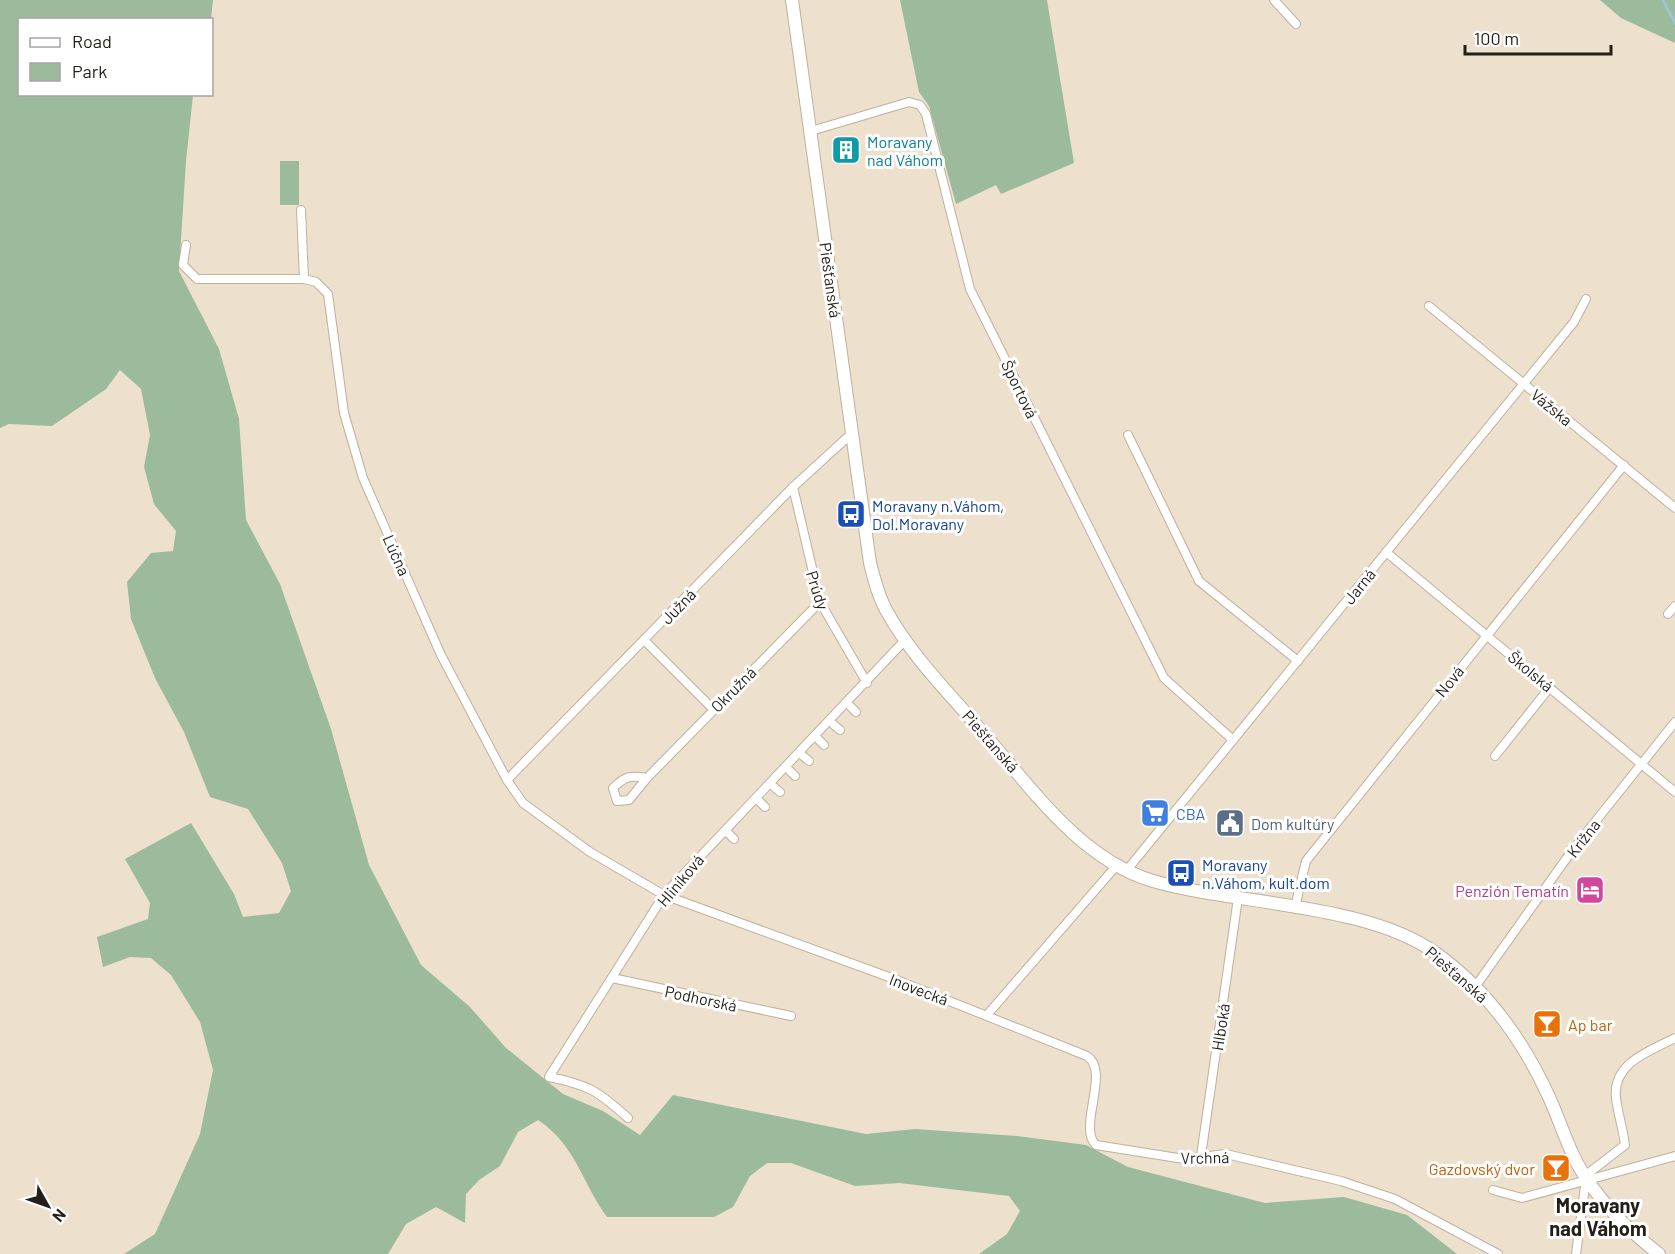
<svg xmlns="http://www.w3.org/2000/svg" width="1675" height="1254" font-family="Barlow,sans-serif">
<rect width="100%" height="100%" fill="#ede0cc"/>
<g fill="#9cba9c">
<path d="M0,0H213L211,19L20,20V94L193,95L186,161L179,271L219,349L239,419L246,520L280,584L331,729L369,865L421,965L470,1007L506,1048L563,1094L603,1111L640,1135L673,1095L866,1134L915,1129L1017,1136L1086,1145L1128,1167L1265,1203L1344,1197L1407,1215L1457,1254H979L1007,1234L1020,1211L1009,1196L899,1183L855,1186L791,1163H767L750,1176L733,1207L714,1217H607C582,1183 576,1145 538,1120L518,1132L500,1166L479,1180L466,1194L465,1223L436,1207L406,1224L388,1254H124L155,1234L200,1134L213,1070L200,1022L171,975L151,958L130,957L103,967L97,937L148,919L150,903L125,859L191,823L234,894L243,917L279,913L291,891L282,863L248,809L210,797L184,732L155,678L131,619L127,582L151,553L173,551L176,531L154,504L144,467L150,435L141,389L120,370L106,389L52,426L9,424L0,428Z"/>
<polygon points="900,0 1047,0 1074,163 1001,194 996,185 956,204 929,106 919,92"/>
<polygon points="1600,0 1675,0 1675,43 1621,18"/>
<rect x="280" y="161" width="19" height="44"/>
</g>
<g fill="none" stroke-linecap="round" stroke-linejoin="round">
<polyline stroke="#98c9d2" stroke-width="3" points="1663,0 1675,23"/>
<g stroke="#beb19e" stroke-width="10">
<g id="minor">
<polyline points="1274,0 1296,24"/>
<polyline points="811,131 909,102 920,105 926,114 970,289 1013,375 1164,678 1233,740"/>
<polyline points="301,210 304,279"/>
<path d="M186,245L183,265L197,279H304L316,282L328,294L344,413L363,478L441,655L507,780L523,803L590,852L664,895L889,977L1087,1056C1111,1071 1077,1128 1096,1145L1184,1159L1226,1154L1341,1181L1395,1199L1498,1254"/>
<polyline points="1429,306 1675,508"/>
<polyline points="1128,435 1199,581 1298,661"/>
<polyline points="793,487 820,602 867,683"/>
<polyline points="1386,552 1675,792"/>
<polyline points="1668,614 1675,606"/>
<polyline points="644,640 713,709"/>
<polyline points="851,707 856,712"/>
<polyline points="834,725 840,730"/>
<polyline points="819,740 824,745"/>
<polyline points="803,756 809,761"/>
<polyline points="1495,756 1550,687"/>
<polyline points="790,771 795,776"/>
<path d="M647,778L629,800L617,801L613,788C625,776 631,775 647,778L820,602"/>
<polyline points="507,780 793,487 851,434"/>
<polyline points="774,787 780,792"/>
<polyline points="760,802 765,807"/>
<polyline points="729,834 734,839"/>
<polyline points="1127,870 1574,322 1586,299"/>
<polyline points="1295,907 1306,861 1624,465"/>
<polyline points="612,978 791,1016"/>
<polyline points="1475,987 1571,852 1675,722"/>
<polyline points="987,1015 1117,865"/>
<path d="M628,1118C598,1091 589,1085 549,1077L664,895L905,640"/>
<polyline points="1201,1156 1238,898"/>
<polyline points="1493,1190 1522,1198 1675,1156"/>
<path d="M1576,1254L1586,1179L1590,1172L1625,1145C1623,1129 1618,1114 1616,1098C1612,1063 1650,1051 1675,1038"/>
</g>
</g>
<g stroke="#beb19e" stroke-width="14">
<path id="secondary" d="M792,0L870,563C874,579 878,595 886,610C910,654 947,691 979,728C1028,783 1078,859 1153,881C1236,905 1368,903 1437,954C1488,991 1523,1040 1549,1097C1561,1123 1569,1153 1586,1178C1605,1207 1632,1233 1659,1254"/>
</g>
<use href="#minor" stroke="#fff" stroke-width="8"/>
<use href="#secondary" stroke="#fff" stroke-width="12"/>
</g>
<defs>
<g id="building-square" transform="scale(1.5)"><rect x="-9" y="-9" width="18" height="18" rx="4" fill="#0f9aa8" stroke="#fff"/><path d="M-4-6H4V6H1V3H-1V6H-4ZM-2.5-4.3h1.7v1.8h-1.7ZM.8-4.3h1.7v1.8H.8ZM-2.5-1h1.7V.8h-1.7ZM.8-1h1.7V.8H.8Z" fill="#fff"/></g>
<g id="bus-square" transform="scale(1.5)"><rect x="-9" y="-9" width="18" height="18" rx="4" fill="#1a4fb4" stroke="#fff"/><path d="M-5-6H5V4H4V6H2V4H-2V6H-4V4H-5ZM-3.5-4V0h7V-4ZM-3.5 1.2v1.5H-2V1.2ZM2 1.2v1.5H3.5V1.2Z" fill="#fff"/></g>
<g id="supermarket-square" transform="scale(1.5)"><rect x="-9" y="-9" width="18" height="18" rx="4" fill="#3f7fe0" stroke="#fff"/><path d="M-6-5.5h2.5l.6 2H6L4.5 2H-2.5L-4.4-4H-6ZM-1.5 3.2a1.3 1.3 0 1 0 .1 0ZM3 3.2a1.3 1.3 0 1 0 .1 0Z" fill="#fff"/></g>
<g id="civic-square" transform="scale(1.5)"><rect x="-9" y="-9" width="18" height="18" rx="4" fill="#5c6f8a" stroke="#fff"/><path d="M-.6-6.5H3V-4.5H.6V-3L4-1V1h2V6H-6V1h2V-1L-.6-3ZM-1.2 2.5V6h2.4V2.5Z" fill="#fff"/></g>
<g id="hotel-square" transform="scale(1.5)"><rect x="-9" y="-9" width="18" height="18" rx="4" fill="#d1479c" stroke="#fff"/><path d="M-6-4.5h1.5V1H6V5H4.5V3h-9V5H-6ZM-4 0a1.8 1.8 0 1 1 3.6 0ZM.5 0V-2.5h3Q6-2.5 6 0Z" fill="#fff"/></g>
<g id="bar-square" transform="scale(1.5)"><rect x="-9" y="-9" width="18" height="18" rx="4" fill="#e8710a" stroke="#fff"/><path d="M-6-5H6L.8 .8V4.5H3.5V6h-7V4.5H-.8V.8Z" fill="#fff"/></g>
</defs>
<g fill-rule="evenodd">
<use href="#building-square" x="846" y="150"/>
<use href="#bus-square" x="851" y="514"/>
<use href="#supermarket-square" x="1155" y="813"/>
<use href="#civic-square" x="1230" y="823"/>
<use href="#bus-square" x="1181" y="873"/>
<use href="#hotel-square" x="1590" y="890"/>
<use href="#bar-square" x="1547" y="1024"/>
<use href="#bar-square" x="1556" y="1168"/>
</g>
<g text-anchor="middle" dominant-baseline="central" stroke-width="6" stroke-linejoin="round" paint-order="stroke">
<g font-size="16" fill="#0d838f" stroke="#fff" text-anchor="start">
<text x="867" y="141">Moravany<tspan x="867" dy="18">nad Váhom</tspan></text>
</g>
<g font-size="16" fill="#231e17" stroke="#fff">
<text transform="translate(831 280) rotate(82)">Piešťanská</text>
<text transform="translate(1020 389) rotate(64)">Športová</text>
<text transform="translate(1552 407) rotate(39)">Vážska</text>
<text transform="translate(397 555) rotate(66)">Lúčna</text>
<text transform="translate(1359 586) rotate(-51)">Jarná</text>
<text transform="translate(818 590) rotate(72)">Prúdy</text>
<text transform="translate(678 606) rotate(-46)">Južná</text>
<text transform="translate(1531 671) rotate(40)">Školská</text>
<text transform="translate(1449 681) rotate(-51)">Nová</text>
<text transform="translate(733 689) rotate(-45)">Okružná</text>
<text transform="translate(991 741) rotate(49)">Piešťanská</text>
<text transform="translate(1583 838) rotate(-52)">Krížna</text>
<text transform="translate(680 880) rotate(-50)">Hliníková</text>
<text transform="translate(1457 974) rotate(41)">Piešťanská</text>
<text transform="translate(919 989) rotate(21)">Inovecká</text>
<text transform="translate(701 998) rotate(12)">Podhorská</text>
<text transform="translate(1220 1027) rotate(-81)">Hlboká</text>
<text transform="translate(1205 1157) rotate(-1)">Vrchná</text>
</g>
<g font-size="16" fill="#164399" stroke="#fff" text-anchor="start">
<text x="872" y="505">Moravany n.Váhom,<tspan x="872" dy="18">Dol.Moravany</tspan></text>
<text x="1202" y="864">Moravany<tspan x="1202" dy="18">n.Váhom, kult.dom</tspan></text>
</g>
<g font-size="16" fill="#366cbe" stroke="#fff" text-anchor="start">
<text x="1176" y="813">CBA</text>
</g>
<g font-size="16" fill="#4e5e75" stroke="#fff" text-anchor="start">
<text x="1251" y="823">Dom kultúry</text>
</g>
<g font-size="16" fill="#b23c85" stroke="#fff" text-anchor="end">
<text x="1569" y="890">Penzión Tematín</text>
</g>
<g font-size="16" fill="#c56008" stroke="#fff" text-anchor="start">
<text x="1568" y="1024">Ap bar</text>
<text x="1535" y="1168" text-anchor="end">Gazdovský dvor</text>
</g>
<g font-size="20" font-weight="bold" fill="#231e17" stroke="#fff">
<text x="1598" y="1205">Moravany<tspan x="1598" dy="23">nad Váhom</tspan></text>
</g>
</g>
<rect x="18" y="18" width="195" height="78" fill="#ffffff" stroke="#a7a5a2" stroke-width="1.5"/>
<rect x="30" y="38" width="30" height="9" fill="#ffffff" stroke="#a7a5a2" stroke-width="1.5"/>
<text x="72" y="48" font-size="18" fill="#231e17">Road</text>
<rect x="30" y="63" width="30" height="18" fill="#9cba9c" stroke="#a7a5a2" stroke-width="1.5"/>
<text x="72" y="78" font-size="18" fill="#231e17">Park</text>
<g transform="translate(48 1206) rotate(130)" stroke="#ffffff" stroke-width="4.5" paint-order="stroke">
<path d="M0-4.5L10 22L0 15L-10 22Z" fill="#231e17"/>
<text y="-9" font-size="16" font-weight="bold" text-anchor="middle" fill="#231e17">N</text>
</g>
<path d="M1465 45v9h146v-9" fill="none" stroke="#231e17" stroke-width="3"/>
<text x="1474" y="45" font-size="18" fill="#231e17" stroke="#ffffff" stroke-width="4.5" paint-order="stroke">100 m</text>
</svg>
